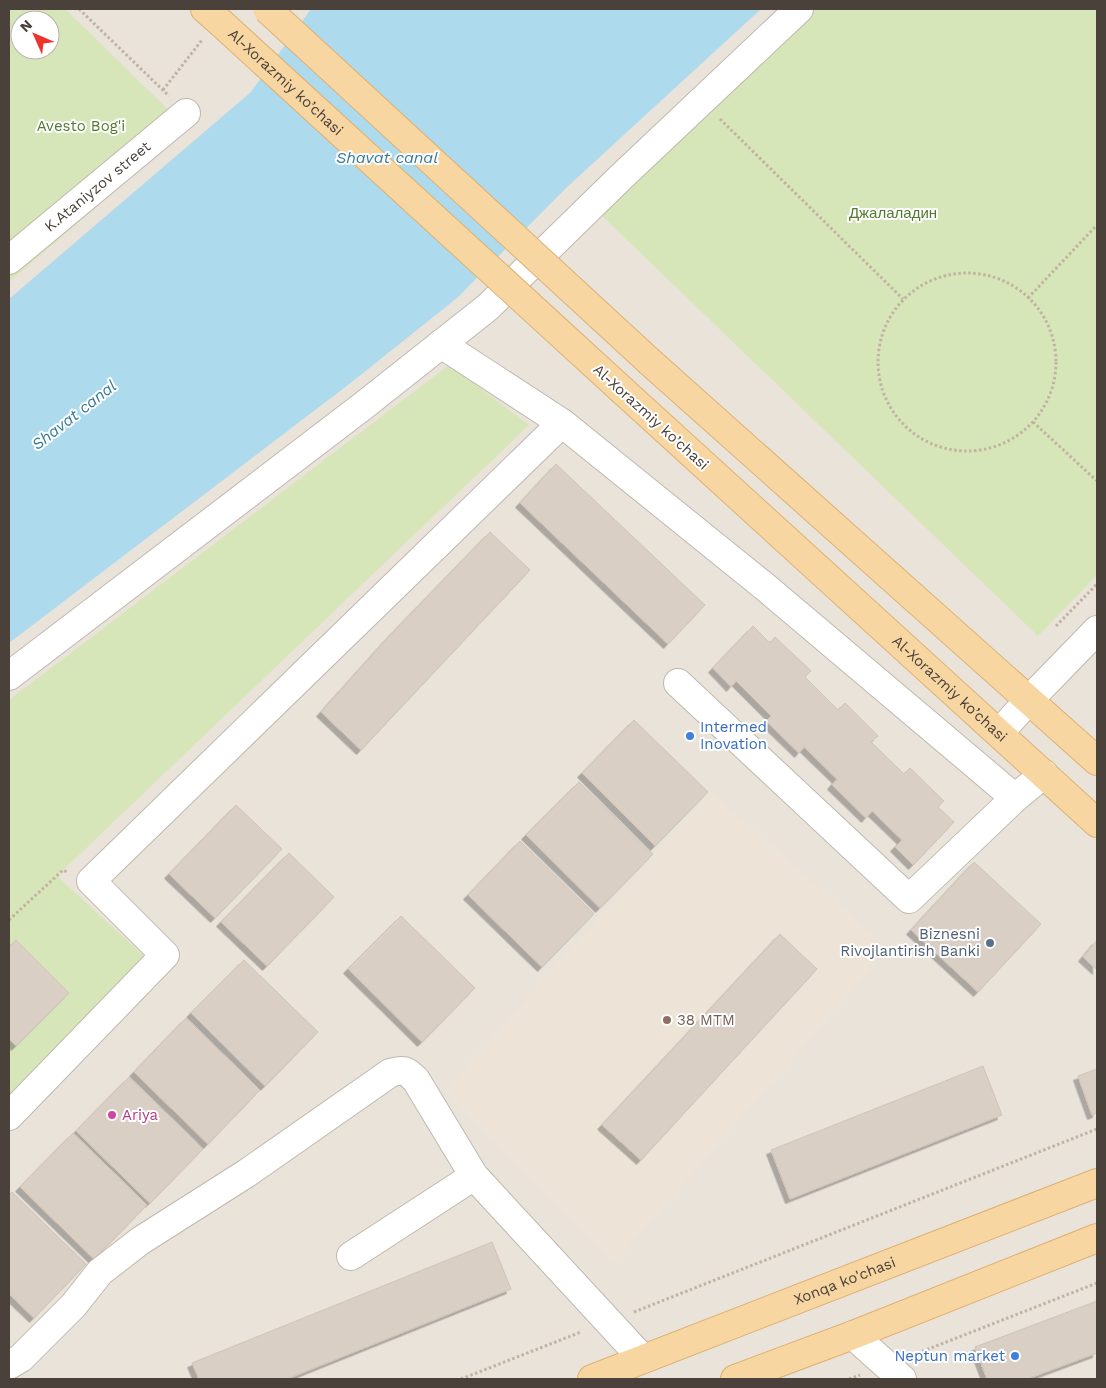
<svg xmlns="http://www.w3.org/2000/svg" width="1106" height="1388" font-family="'Work Sans',sans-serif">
<defs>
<filter id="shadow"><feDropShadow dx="-4.5" dy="4.5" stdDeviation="0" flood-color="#0004"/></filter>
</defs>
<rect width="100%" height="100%" fill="#f5f1ec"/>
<path fill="#e9e3da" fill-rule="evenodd" d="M9,9H1097V1379H9ZM20,20H50V50H20Z"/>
<polygon fill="#ede4d7" points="711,792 888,949 614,1263 445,1091"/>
<g fill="#d7e6b8" fill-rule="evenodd">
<path d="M9,9H65L188,129L9,282ZM20,20H50V50H20Z"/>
<polygon points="810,9 1097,9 1097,575 1038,636 595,209"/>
<polygon points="449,365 529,425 57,876 144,956 9,1097 9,700"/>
</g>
<polygon fill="#addaed" points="311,9 761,9 566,188 457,298 348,385 9,643 9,299 251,92"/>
<g fill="#d9cfc5" stroke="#d1c3b6" filter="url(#shadow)">
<polygon points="556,464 705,605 668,644 520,503"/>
<polygon points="490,532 530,570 361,750 321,712 393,632"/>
<polygon points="753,626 770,643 775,637 811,671 805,677 838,710 845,703 878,736 871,742 904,774 910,768 944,801 938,807 954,822 913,865 895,847 902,840 872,811 866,818 832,785 837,779 804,747 799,753 766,721 771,716 736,681 731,687 713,668"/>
<polygon points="634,720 708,792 655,846 582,773"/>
<polygon points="579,782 653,854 600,908 526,835"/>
<polygon points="236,805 282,849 215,918 169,874"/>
<polygon points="520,841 594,914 542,967 468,895"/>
<polygon points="289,853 334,897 267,966 221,922"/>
<polygon points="974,862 1041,924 978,992 911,930"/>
<polygon points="401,916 475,988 422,1042 348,969"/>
<polygon points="780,934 817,969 641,1160 602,1125"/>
<polygon points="16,940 69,993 16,1046 9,1039 9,947"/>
<polygon points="1097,940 1097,970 1083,957"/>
<polygon points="244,960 318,1032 265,1086 191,1013"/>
<polygon points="186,1018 260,1090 208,1144 134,1072"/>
<polygon points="983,1066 1002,1115 790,1199 771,1150"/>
<polygon points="1097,1069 1097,1113 1092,1115 1078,1076"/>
<polygon points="129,1077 203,1149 150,1203 76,1131"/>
<polygon points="73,1133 147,1205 94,1259 20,1187"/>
<polygon points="12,1192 86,1264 34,1318 9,1294 9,1195"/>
<polygon points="492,1242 511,1289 287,1379 199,1379 192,1363"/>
<polygon points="1097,1301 1097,1353 1027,1379 987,1379 975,1347"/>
</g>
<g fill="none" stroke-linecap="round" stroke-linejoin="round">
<g stroke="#c0b8af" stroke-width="30">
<g id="minor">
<path id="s1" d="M9,260L186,113"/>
<polyline points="441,344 562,423"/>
<polyline points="9,676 363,406 488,307 620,178 799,9"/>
<polyline points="678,683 909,899 1015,798"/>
<polyline points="999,733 1029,700 1097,630"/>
<polyline points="9,1116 165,955 91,881 562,423 764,586 1015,798 1044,774"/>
<polyline points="351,1256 474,1176"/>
<polyline points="853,1335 902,1379"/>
<path d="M9,1365L21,1358L73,1306L100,1272L140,1241L247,1173L390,1073C404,1069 406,1070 416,1080L474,1176L643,1359"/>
</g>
</g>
<g stroke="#ddb172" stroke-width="30">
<g id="major">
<polyline points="205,9 220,22"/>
<polyline points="650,362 1097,761"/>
<path id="s2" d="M623,391L1097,823"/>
<path id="s3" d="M592,1379L1097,1183"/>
<polyline points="735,1379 853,1335 1097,1238"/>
</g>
</g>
<g stroke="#c1b2a1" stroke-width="3" stroke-dasharray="2.5 2.5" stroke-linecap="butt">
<polyline points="79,9 169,96"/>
<polyline points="163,90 202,40"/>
<polyline points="720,119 903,299"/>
<circle cx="967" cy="362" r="89"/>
<polyline points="1028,298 1097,225"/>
<polyline points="1033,422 1097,481"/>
<polyline points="1056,626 1097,584"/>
<polyline points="9,920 63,870 67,872"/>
<polyline points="634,1312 1097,1129"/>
<polyline points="913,1355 1097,1283"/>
<polyline points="461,1379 581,1332"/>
<polyline points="849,1379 860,1375"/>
</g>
<use href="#minor" stroke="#fff" stroke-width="28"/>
<use href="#major" stroke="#f8d6a2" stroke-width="28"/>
<g stroke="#ddb172" stroke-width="30" stroke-linecap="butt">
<g id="major-bridge">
<polyline points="267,9 650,362"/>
<path id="s4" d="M220,22L623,391"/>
</g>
</g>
<use href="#major-bridge" stroke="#f8d6a2" stroke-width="28"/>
</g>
<g fill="#3f7fe0" stroke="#fff" stroke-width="2">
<circle cx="690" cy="736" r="5"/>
<circle cx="1015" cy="1356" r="5"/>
</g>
<circle fill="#5c6f8a" stroke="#fff" stroke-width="2" cx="990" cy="943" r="5"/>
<circle fill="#8d6e63" stroke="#fff" stroke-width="2" cx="667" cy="1020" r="5"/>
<circle fill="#d1479c" stroke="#fff" stroke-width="2" cx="112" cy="1115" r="5"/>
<g text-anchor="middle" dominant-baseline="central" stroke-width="4" stroke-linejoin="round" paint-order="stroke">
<g font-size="15" fill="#49413a" stroke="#fff">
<text stroke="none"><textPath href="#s4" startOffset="89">Al-Xorazmiy ko’chasi</textPath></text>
<text stroke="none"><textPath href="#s1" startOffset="115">K.Ataniyzov street</textPath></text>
<text transform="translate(651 417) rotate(42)">Al-Xorazmiy ko’chasi</text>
<text stroke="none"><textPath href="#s2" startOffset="442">Al-Xorazmiy ko’chasi</textPath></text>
<text stroke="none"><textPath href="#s3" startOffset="271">Xonqa ko'chasi</textPath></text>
</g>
<g font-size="15" fill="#537930" stroke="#fff">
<text x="81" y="126">Avesto Bog'i</text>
<text x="893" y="213">Джалаладин</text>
</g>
<g font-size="15" fill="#366cbe" stroke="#fff" text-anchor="start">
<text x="700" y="727">Intermed<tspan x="700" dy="17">Inovation</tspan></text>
<text x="1005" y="1356" text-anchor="end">Neptun market</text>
</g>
<g font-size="15" fill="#4e5e75" stroke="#fff" text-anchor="end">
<text x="980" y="934">Biznesni<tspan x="980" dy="17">Rivojlantirish Banki</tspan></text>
</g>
<g font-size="15" fill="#785e54" stroke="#fff" text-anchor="start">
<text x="677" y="1020">38 MTM</text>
</g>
<g font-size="15" fill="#b23c85" stroke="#fff" text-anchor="start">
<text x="122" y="1115">Ariya</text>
</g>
<g font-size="16" font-style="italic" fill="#327998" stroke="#fff">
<text x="387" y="157">Shavat canal</text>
<text transform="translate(74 415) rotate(-38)">Shavat canal</text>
</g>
</g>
<rect width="1106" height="1388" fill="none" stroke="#49413a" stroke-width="20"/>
<g transform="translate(35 35) rotate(315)"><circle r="24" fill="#ffffff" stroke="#b6b3b0"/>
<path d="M0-4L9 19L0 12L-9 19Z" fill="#ed332b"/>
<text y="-8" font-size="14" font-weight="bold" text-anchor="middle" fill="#49413a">N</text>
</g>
</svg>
